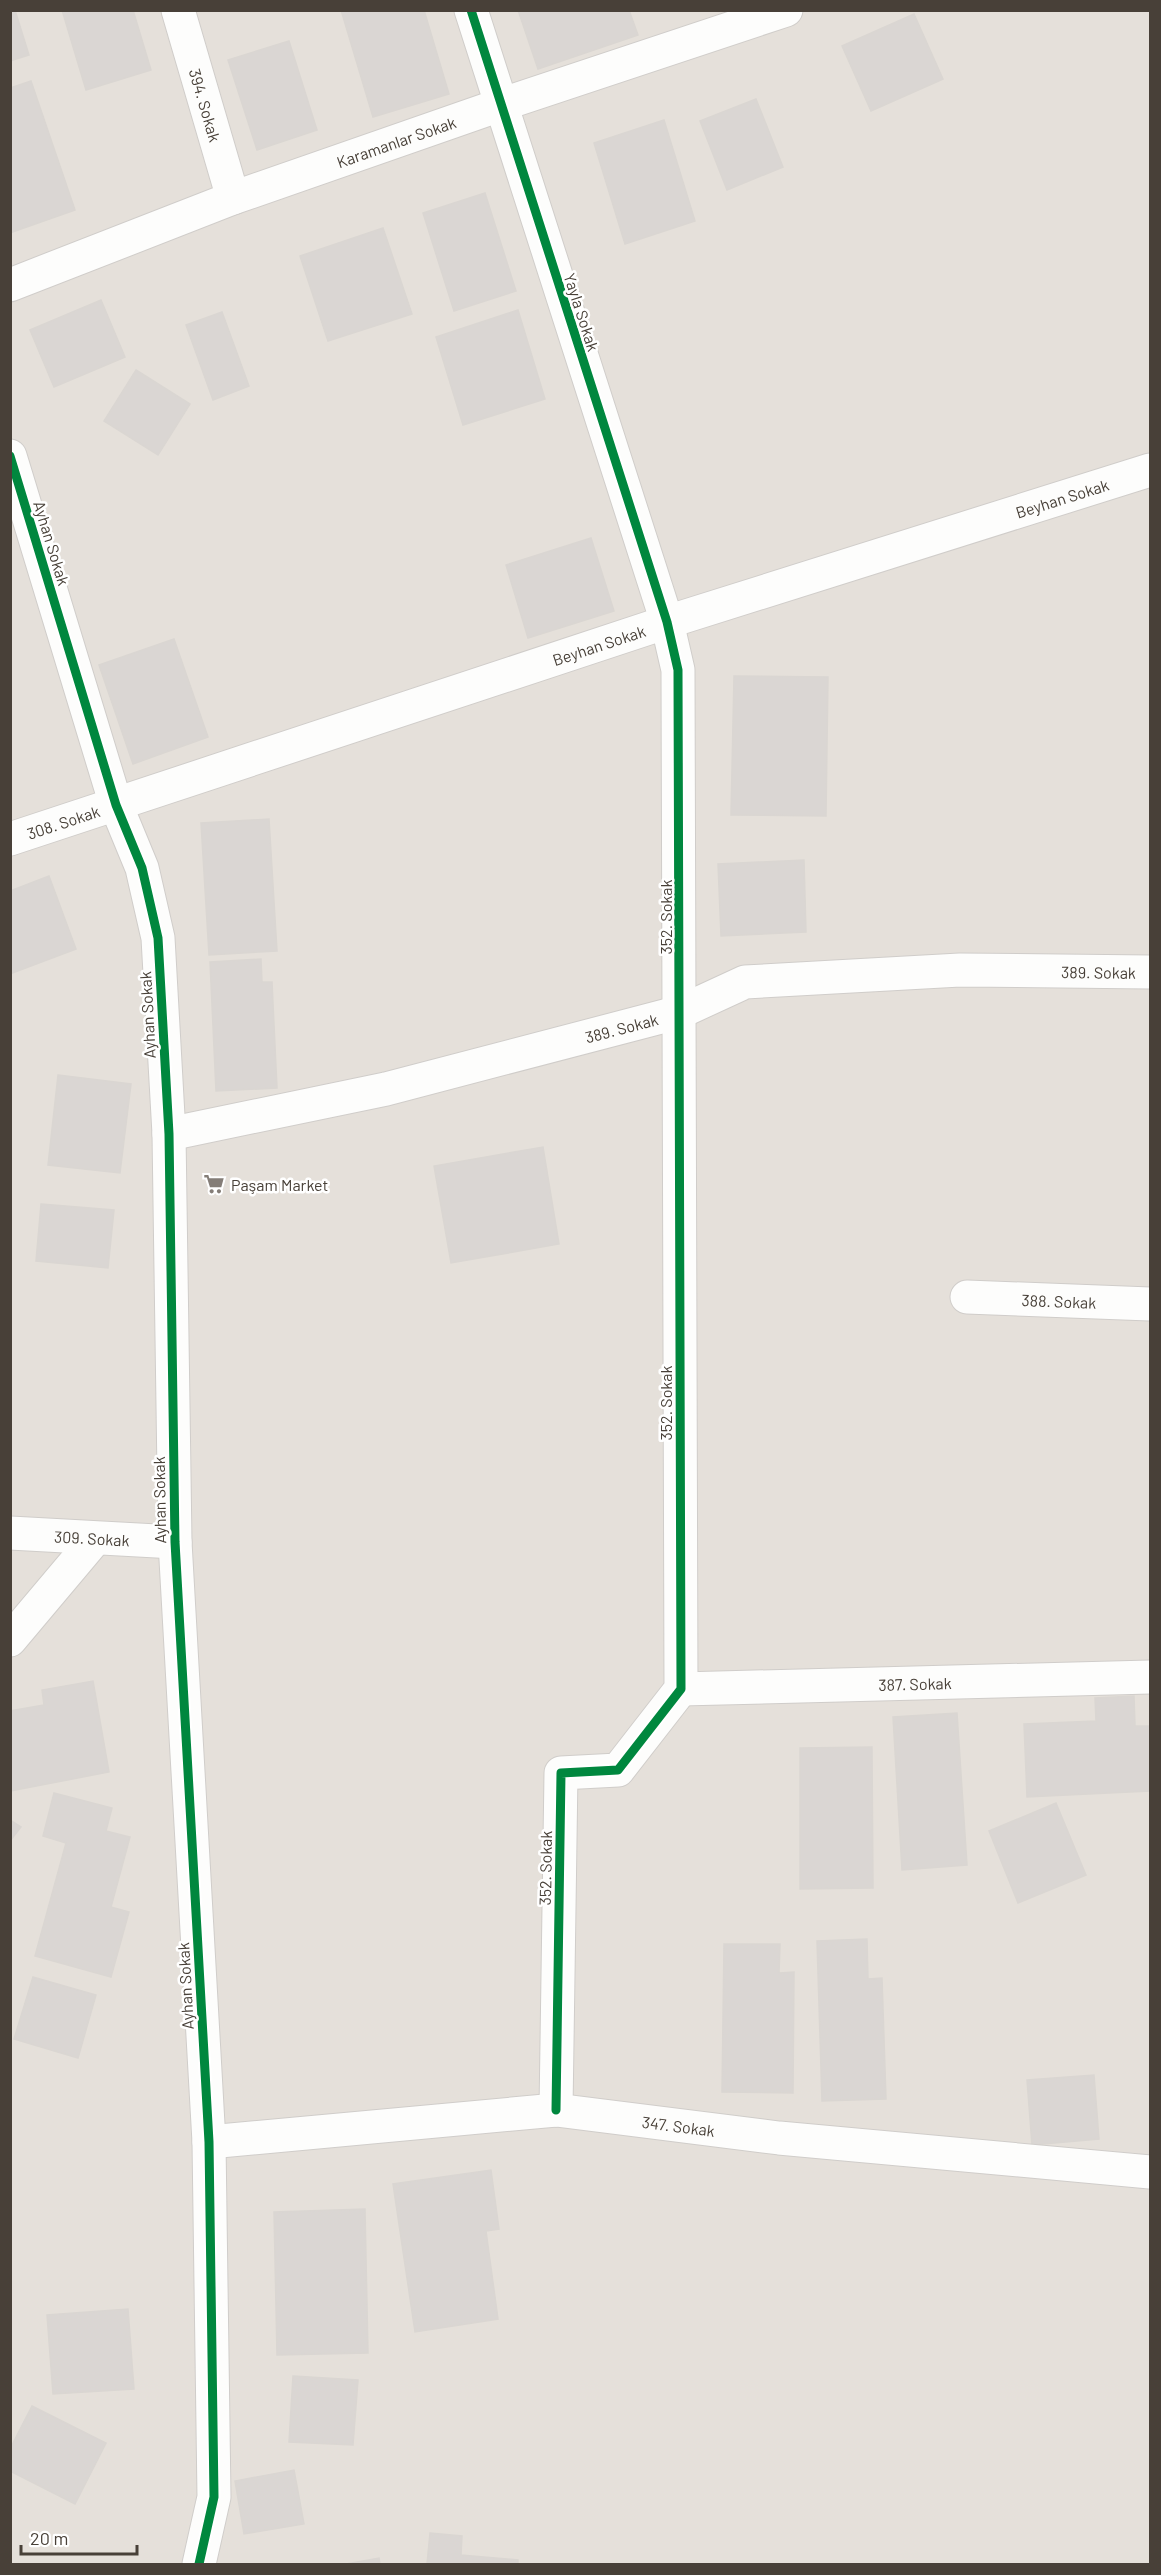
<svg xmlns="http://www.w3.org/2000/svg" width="1161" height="2575" font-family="Barlow,sans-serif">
<rect width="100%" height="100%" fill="#f2efec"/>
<rect fill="#e5e0da" x="11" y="11" width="1139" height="2553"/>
<g fill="#dad6d3" stroke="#dad6d2" stroke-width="1.5">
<polygon points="10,10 15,10 29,55 10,61"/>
<polygon points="62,10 133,10 151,70 86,90"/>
<polygon points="341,10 424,10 449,94 373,117"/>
<polygon points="518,10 629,10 638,35 538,69"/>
<polygon points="914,14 943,79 871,111 842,46"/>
<polygon points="289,41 317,130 257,150 228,60"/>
<polygon points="31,81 75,210 10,233 10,88"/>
<polygon points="756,99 783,167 727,190 700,121"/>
<polygon points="664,120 695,221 625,244 594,143"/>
<polygon points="485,193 516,291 454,311 423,213"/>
<polygon points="383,228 412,314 328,341 300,256"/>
<polygon points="101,300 125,357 54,387 30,330"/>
<polygon points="518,310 545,399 463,425 436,337"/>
<polygon points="222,312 249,386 213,400 186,325"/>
<polygon points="136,370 190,404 158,455 104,421"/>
<polygon points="591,538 614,611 528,638 506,565"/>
<polygon points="174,639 208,737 133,764 99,665"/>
<polygon points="734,676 828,677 826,816 731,815"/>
<polygon points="269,819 277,951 209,955 201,823"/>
<polygon points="804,860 806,932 721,936 718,864"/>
<polygon points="49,876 76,949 10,974 10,891"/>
<polygon points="261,959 262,982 272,982 277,1088 216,1091 210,962"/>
<polygon points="58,1075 131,1084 120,1173 48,1165"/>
<polygon points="543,1147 559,1244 451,1263 434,1166"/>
<polygon points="41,1204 114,1210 108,1268 36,1261"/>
<polygon points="93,1681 109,1772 10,1791 10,1711 44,1705 42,1690"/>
<polygon points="1134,1696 1135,1726 1150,1726 1150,1791 1027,1797 1024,1724 1096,1721 1095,1698"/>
<polygon points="957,1713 967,1865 902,1870 893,1717"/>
<polygon points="872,1747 873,1888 800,1889 800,1748"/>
<polygon points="54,1793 112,1808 106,1831 130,1837 111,1907 129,1912 111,1977 35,1956 66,1843 43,1836"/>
<polygon points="1056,1803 1086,1875 1018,1903 989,1831"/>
<polygon points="10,1820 21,1827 10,1841"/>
<polygon points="867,1939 868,1979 882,1978 886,2099 822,2101 817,1941"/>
<polygon points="724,1944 780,1944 779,1973 794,1972 793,2093 722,2092"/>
<polygon points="33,1977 96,1995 78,2058 14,2039"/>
<polygon points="1094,2075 1099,2139 1032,2145 1027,2080"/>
<polygon points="491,2170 499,2229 486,2231 498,2319 415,2332 393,2184"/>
<polygon points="365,2209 368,2353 277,2355 274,2212"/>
<polygon points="128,2309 134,2389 53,2394 47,2315"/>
<polygon points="293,2376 358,2380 353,2445 289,2442"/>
<polygon points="32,2406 106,2443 75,2504 10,2471 10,2449"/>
<polygon points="294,2470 304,2524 244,2534 235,2481"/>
<polygon points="430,2533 462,2536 461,2555 518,2560 518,2564 427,2564"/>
<polygon points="379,2558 380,2564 346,2564"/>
</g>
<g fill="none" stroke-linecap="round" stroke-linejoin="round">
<g stroke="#d0cdca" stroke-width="35">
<g id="street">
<path id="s1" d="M178,10L233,198"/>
<polyline points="471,10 667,622 678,670 681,1689 618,1770 561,1773 556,2110"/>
<path id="s2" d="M10,285L233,198L500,105L786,10"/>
<polyline points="10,456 116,805 142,868 158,938 169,1134 175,1542 209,2142 214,2497 199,2564"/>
<path id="s3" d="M10,839L667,622L1150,470"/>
<path id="s4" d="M169,1134L386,1089L680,1012L745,982L960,970L1150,972"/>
<path id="s5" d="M967,1297L1150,1304"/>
<path id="s6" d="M10,1533L175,1542"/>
<polyline points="10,1640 95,1539"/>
<path id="s7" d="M681,1689L1150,1677"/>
<path id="s8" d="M209,2142L556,2110L779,2138L1150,2172"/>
</g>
</g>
<use href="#street" stroke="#fdfdfc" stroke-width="33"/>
<g stroke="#fff" stroke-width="13">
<g id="cycleway">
<polyline points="471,10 667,622 678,670 681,1689 618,1770 561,1773 556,2110"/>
<polyline points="10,456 116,805 142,868 158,938 169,1134 175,1542 209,2142 214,2497 199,2564"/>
</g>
</g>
<use href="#cycleway" stroke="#00873e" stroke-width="9"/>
</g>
<defs>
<g id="supermarket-bare" transform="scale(1.62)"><path d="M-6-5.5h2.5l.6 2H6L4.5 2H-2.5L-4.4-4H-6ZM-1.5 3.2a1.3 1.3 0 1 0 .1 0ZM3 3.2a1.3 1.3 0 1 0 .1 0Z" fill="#847d77" stroke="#fff" stroke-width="2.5" paint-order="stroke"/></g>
</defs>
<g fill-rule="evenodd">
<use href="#supermarket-bare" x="214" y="1184"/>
</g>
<g text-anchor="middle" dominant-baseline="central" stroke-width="5" stroke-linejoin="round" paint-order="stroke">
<g font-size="16" fill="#484038" stroke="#fff">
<text stroke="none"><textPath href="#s1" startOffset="99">394. Sokak</textPath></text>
<text stroke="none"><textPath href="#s2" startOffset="412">Karamanlar Sokak</textPath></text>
<text transform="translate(582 312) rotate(72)">Yayla Sokak</text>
<text stroke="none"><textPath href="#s3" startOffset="1106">Beyhan Sokak</textPath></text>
<text transform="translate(52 543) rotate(73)">Ayhan Sokak</text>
<text stroke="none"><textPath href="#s3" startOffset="620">Beyhan Sokak</textPath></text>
<text stroke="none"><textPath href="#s3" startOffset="56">308. Sokak</textPath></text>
<text transform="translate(665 917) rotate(-90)">352. Sokak</text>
<text stroke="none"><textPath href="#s4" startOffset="951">389. Sokak</textPath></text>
<text transform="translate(147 1015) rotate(-93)">Ayhan Sokak</text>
<text stroke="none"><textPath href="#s4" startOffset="465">389. Sokak</textPath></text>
<text stroke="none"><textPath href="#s5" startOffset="92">388. Sokak</textPath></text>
<text transform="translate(665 1403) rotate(-90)">352. Sokak</text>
<text transform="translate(159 1500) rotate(-91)">Ayhan Sokak</text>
<text stroke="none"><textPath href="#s6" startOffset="82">309. Sokak</textPath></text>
<text stroke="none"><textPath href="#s7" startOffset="234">387. Sokak</textPath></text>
<text transform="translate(545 1868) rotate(-89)">352. Sokak</text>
<text transform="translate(185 1986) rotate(-93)">Ayhan Sokak</text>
<text stroke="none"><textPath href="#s8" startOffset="472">347. Sokak</textPath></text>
</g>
<g font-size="16" fill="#484038" stroke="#fff" text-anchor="start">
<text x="231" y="1184">Paşam Market</text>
</g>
</g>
<rect width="1161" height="2575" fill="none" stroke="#484038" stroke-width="24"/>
<path d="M21 2545v9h116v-9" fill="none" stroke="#484038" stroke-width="3"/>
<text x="30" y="2545" font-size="18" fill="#484038" stroke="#ffffff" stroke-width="4.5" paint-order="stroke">20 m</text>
</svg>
